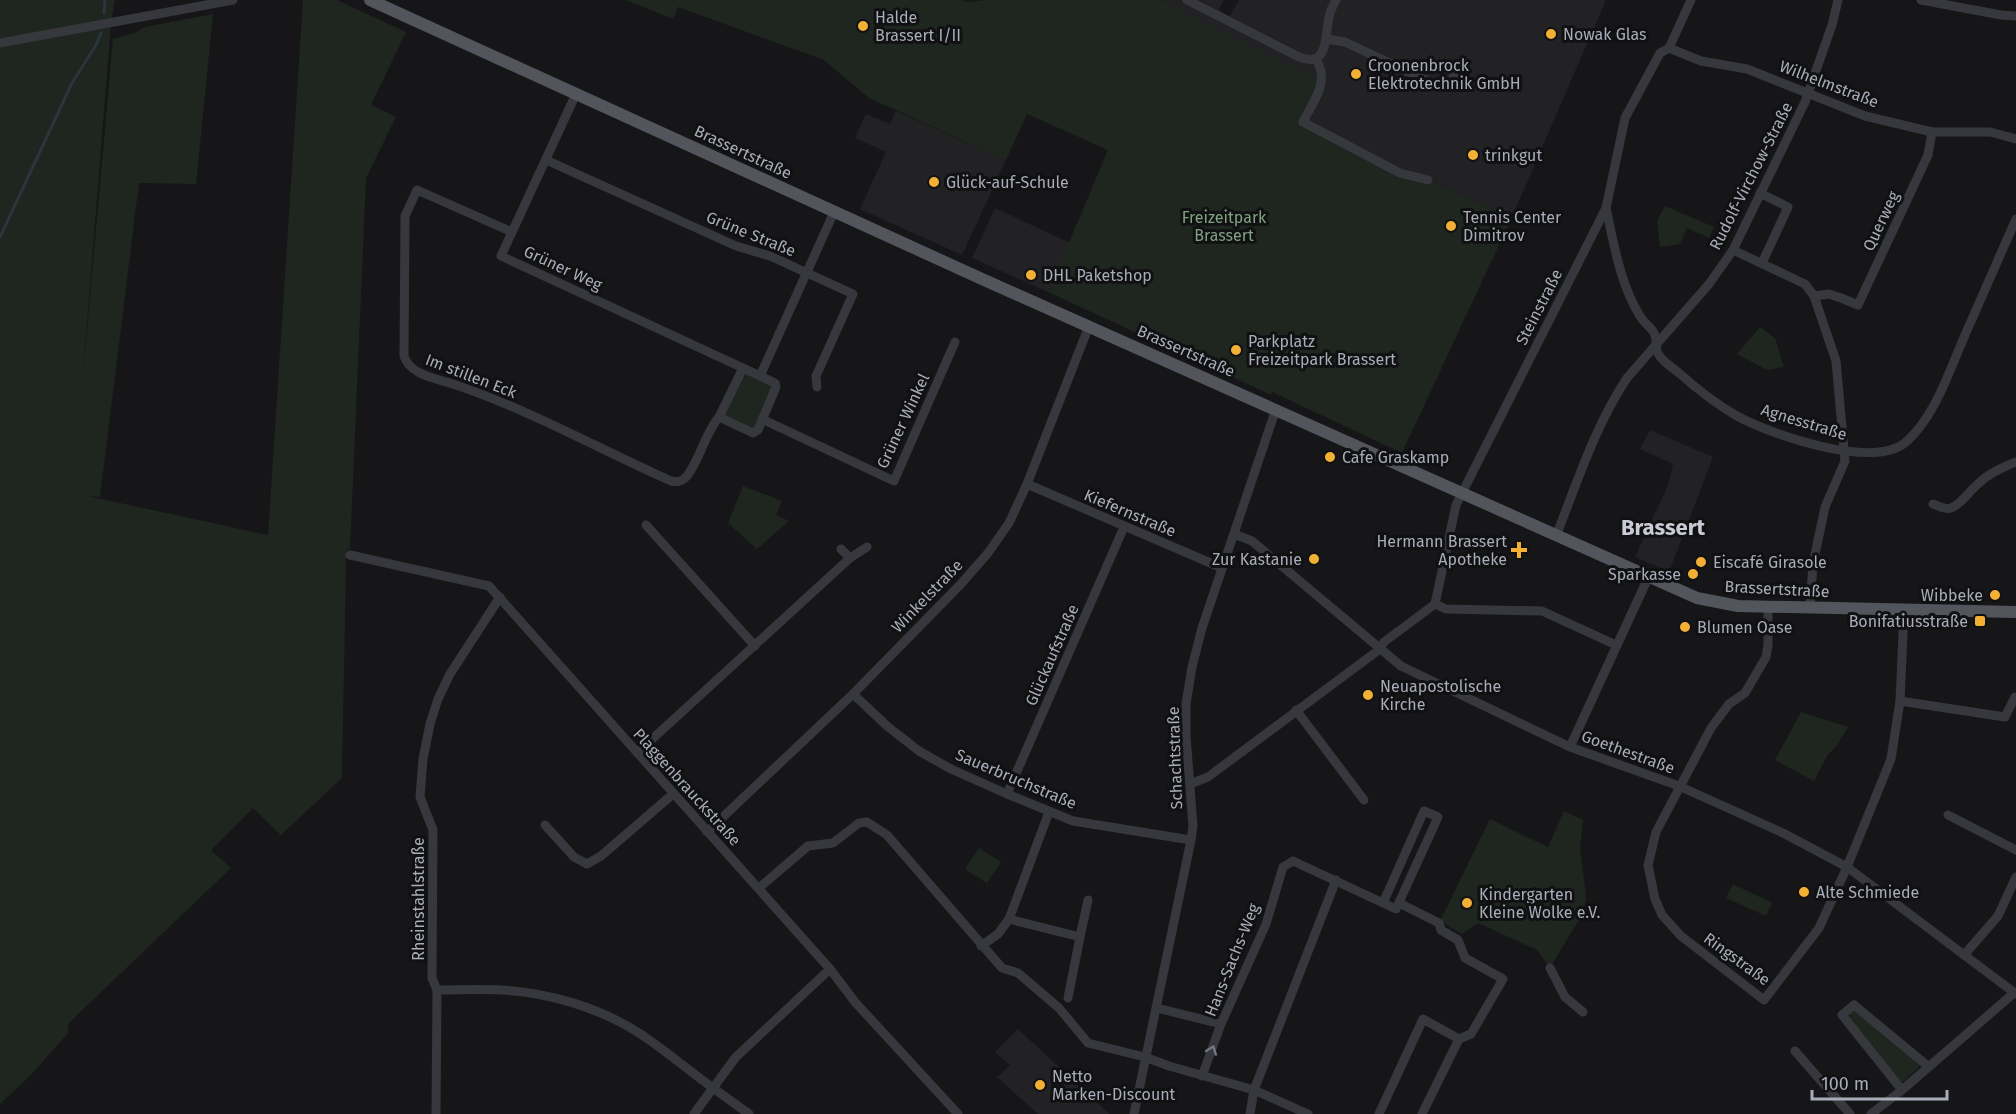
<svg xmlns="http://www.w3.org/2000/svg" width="2016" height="1114" font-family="'Fira Sans',sans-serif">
<rect width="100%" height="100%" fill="#161618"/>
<g fill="#222225">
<polygon points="1160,0 1224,0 1219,10 1230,16 1239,0 1606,0 1512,217 1428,180 1400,173 1303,122 1216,29"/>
<polygon points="896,111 1006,160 962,255 860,209 886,152 855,138 866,114 890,124"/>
<polygon points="995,208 1070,243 1048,292 972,258"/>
<polygon points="1650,430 1713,457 1669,572 1635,557 1668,485 1673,464 1640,449"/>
<polygon points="1018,1029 1085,1091 1109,1114 1038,1114 997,1077 1010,1065 995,1052"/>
</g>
<g fill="#1e261f">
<polygon points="0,0 115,0 111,23 82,386 113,39 134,33 145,27 213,14 196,184 139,183 100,497 88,496 268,535 303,0 337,0 406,32 371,105 396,117 366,178 350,549 347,549 346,559 342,778 281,835 253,808 211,850 231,868 75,1017 68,1025 68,1033 31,1075 0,1104"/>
<polygon points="626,0 962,0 968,2 985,0 1160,0 1323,82 1303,121 1400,173 1428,180 1512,217 1402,453 1272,392 1271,395 1048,292 1108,150 1027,114 1006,160 869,98 824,60 678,7 673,19"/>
<polygon points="1665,206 1714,227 1709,238 1687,228 1680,244 1660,247 1657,221"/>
<polygon points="1760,327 1775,338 1784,367 1767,370 1737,354"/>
<polygon points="747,374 771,385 773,389 756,427 752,429 725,417 724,412 742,375"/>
<polygon points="743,486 782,501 776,515 789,521 757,549 728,523"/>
<polygon points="1801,712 1848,727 1837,745 1827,756 1814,781 1775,760"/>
<polygon points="1564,811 1583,820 1580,847 1586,896 1584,911 1550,968 1537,950 1478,923 1462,934 1440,921 1490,819 1548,847"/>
<polygon points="979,848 1001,862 987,883 965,869"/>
<polygon points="1733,884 1772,903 1766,916 1726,898"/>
<polygon points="1856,1011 1919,1064 1919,1067 1903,1082 1900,1081 1848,1019 1851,1013"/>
</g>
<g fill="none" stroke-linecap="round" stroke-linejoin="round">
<g stroke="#2c353c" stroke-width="3">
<polyline points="104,13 105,0"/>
<polyline points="0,237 72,83 96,45 101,33"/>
</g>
<g stroke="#37383d" stroke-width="9">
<path d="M1187,0L1297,56C1331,71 1324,33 1330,13C1331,9 1334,4 1336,0"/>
<polyline points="1921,0 2001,15 2016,16"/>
<path d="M1327,39L1345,42L1434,84C1444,86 1451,87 1454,76C1450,53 1426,68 1411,68C1406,68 1401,67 1396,66"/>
<polyline points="0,43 233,0"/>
<polyline points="1669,48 1701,61 1747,69 1865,116 1932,132 1990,132 2016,139"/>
<path d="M1316,59C1330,82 1314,100 1303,122L1400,173L1428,180"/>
<polyline points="576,94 501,256 743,368"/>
<polyline points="546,160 736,246 770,256 853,294 816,376 817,387"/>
<polyline points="1760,193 1788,207 1762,263"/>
<path d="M1606,208C1614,244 1620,284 1640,316C1643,322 1651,327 1654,333C1658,339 1654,348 1659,355C1663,362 1673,368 1679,373C1697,389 1716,404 1737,416C1772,435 1873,470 1906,442C1935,417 1950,369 1965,335C1982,297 1999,258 2016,219"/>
<path d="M512,232L417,190L405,216L404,356C410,375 435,378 453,384C528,409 599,449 671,481C677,482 681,482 685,478C697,467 705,433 719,417"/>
<polyline points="1733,250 1805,284 1814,296 1836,361 1845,461 1825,507 1813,564 1810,607"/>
<polyline points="1814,296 1829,294 1838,297"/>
<polyline points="1841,298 1858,305 1928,155 1932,132"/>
<polygon points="743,368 775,383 776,387 758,430 753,433 719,417"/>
<polyline points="760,376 834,212"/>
<polyline points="762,419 894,481 955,342"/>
<polyline points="1027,484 1222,568"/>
<path d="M1933,504C1939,506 1944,510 1951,508C1962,504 1970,490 1979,483C1989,473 2003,467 2016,462"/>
<polyline points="646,525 755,646"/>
<polyline points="1234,534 1252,541 1401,666 1570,747 1679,786 1783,833 1847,867 2016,994"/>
<path d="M1556,536C1577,483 1595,426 1627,378L1709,284L1733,250L1805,102L1832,25L1838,0"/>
<polyline points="841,549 850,558"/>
<polyline points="350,555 489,586 830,969 855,1002 958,1114"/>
<polyline points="1435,604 1446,609 1542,611 1616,645"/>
<polyline points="1768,607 1768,645 1766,657 1745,693 1729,704 1711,728 1656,832 1648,865 1655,899 1662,915 1681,936 1764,1000 1819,928 1847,867 1891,759 1900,701 1904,610"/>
<polyline points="853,694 887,726 919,751 951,769 1007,794 1073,821 1191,840"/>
<polyline points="1900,701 2005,717 2015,697"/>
<polyline points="1296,710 1364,800"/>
<polyline points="1570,747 1648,578"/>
<polyline points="637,753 850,558 867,547"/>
<polyline points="1190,784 1208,777 1380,649 1384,642 1435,604 1456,505 1606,208 1625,118 1660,53 1669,48 1691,0"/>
<polyline points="1007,794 1124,527"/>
<polyline points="1948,815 2016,850"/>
<polyline points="545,825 574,857 587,864 601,856 673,794"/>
<polyline points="707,832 853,694 960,585 988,553 1009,523 1027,484 1089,326"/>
<polyline points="759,888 808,846 833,843 859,823 867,822 887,835 1002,968 1018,973 1059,1008 1088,1043 1145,1057 1169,1066 1254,1090 1308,1114"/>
<polyline points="1399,903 1439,923 1441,930 1458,940 1465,958 1503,979 1471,1034 1459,1039"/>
<polyline points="1009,919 1080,937 1088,900"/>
<polyline points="981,946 998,934 1009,919 1049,812"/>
<polyline points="1964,955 1998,916 2016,877"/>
<polyline points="1550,968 1565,997 1583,1012"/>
<path d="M437,990C458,990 480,989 501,990C548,992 600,1008 639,1033C665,1050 688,1070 713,1088L736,1057L830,969"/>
<polyline points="1068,998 1080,937"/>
<polyline points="1157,1008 1221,1024"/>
<polyline points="1795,1051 1850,1114"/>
<polyline points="1202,1076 1221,1024 1266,924 1283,867 1293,861 1396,909 1438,817 1424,811 1383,903"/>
<polyline points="1902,1090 1842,1015 1854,1005 1929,1067"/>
<polyline points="436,1114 437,990 432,978 433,830 420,797 423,759 430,724 438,699 450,674 500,597"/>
<polyline points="694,1114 713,1088 749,1114"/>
<polyline points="1134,1114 1191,840 1193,826 1186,736 1186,704 1192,667 1202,628 1276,409"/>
<polyline points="1250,1114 1254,1090 1336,880"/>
<polyline points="1379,1114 1423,1019 1459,1039 1422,1114"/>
<polyline points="1871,1114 1902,1090 2014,993"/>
</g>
<polyline stroke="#53555c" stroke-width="12" points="370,0 982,279 1697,598 1738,606 2016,612"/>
</g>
<defs><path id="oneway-chevron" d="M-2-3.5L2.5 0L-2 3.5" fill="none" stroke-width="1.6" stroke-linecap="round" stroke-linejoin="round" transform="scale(1.5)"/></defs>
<use stroke="#757881" href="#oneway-chevron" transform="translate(1212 1050) rotate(-70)"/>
<g fill="#f2b134" stroke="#111113" stroke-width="2">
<circle cx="863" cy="26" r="6"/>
<circle cx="1551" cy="34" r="6"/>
<circle cx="1356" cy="74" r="6"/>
<circle cx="1473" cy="155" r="6"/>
<circle cx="934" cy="182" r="6"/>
<circle cx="1451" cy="226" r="6"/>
<circle cx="1031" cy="275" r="6"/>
<circle cx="1236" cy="350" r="6"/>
<circle cx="1330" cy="457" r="6"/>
<path d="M1516 541h6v6h6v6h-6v6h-6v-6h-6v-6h6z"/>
<circle cx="1314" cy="559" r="6"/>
<circle cx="1701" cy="562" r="6"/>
<circle cx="1693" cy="574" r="6"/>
<circle cx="1995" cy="595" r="6"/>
<rect x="1974" y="615" width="12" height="12" rx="3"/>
<circle cx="1685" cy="627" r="6"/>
<circle cx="1368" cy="695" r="6"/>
<circle cx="1804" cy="892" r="6"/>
<circle cx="1467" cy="903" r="6"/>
<circle cx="1040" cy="1085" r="6"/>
</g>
<g text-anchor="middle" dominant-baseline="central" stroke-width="6" stroke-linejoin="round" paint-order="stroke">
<g font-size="16" fill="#a8adb8" stroke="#111113" text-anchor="start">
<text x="875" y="17">Halde<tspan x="875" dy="18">Brassert I/II</tspan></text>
<text x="1563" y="34">Nowak Glas</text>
<text x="1368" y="65">Croonenbrock<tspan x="1368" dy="18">Elektrotechnik GmbH</tspan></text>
<text x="1485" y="155">trinkgut</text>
<text x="946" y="182">Glück-auf-Schule</text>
<text x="1463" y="217">Tennis Center<tspan x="1463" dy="18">Dimitrov</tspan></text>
<text x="1043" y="275">DHL Paketshop</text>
<text x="1248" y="341">Parkplatz<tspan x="1248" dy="18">Freizeitpark Brassert</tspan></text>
<text x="1342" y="457">Cafe Graskamp</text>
<text x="1507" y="541" text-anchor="end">Hermann Brassert<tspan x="1507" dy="18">Apotheke</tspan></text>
<text x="1302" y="559" text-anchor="end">Zur Kastanie</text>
<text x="1713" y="562">Eiscafé Girasole</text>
<text x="1681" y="574" text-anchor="end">Sparkasse</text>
<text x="1983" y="595" text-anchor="end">Wibbeke</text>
<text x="1968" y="621" text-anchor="end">Bonifatiusstraße</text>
<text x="1697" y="627">Blumen Oase</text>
<text x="1380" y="686">Neuapostolische<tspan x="1380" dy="18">Kirche</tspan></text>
<text x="1816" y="892">Alte Schmiede</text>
<text x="1479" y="894">Kindergarten<tspan x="1479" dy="18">Kleine Wolke e.V.</tspan></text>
<text x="1052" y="1076">Netto<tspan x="1052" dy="18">Marken-Discount</tspan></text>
</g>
<g font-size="16" fill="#a8adb8" stroke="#111113">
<text transform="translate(1829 84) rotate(21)">Wilhelmstraße</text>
<text transform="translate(743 152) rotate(25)">Brassertstraße</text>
<text transform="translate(1751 176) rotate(-63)">Rudolf-Virchow-Straße</text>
<text transform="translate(1881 221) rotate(-65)">Querweg</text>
<text transform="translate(751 234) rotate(22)">Grüne Straße</text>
<text transform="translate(563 268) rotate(25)">Grüner Weg</text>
<text transform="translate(1539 307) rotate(-63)">Steinstraße</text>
<text transform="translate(1186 351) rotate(24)">Brassertstraße</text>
<text transform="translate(471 376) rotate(21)">Im stillen Eck</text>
<text transform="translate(903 421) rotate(-65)">Grüner Winkel</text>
<text transform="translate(1804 422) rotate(17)">Agnesstraße</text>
<text transform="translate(1130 513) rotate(23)">Kiefernstraße</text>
<text transform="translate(1777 589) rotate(3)">Brassertstraße</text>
<text transform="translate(927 596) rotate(-46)">Winkelstraße</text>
<text transform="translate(1052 655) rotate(-66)">Glückaufstraße</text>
<text transform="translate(1628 752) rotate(20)">Goethestraße</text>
<text transform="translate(1175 758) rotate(-92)">Schachtstraße</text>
<text transform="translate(1016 779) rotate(23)">Sauerbruchstraße</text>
<text transform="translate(687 787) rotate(48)">Plaggenbrauckstraße</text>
<text transform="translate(418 899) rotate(-90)">Rheinstahlstraße</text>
<text transform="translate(1737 959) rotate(36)">Ringstraße</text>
<text transform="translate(1232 960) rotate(-68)">Hans-Sachs-Weg</text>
</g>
<g font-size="16" fill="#7fa381" stroke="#111113">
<text x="1224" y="217">Freizeitpark<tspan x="1224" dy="18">Brassert</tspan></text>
</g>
<g font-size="22" font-weight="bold" fill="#c9ccd4" stroke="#111113">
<text x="1663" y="527">Brassert</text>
</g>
</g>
<path d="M1812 1090v9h135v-9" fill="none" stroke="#a8adb8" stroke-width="3"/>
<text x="1821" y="1090" font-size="18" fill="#a8adb8" stroke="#111113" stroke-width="4.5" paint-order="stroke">100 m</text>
</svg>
